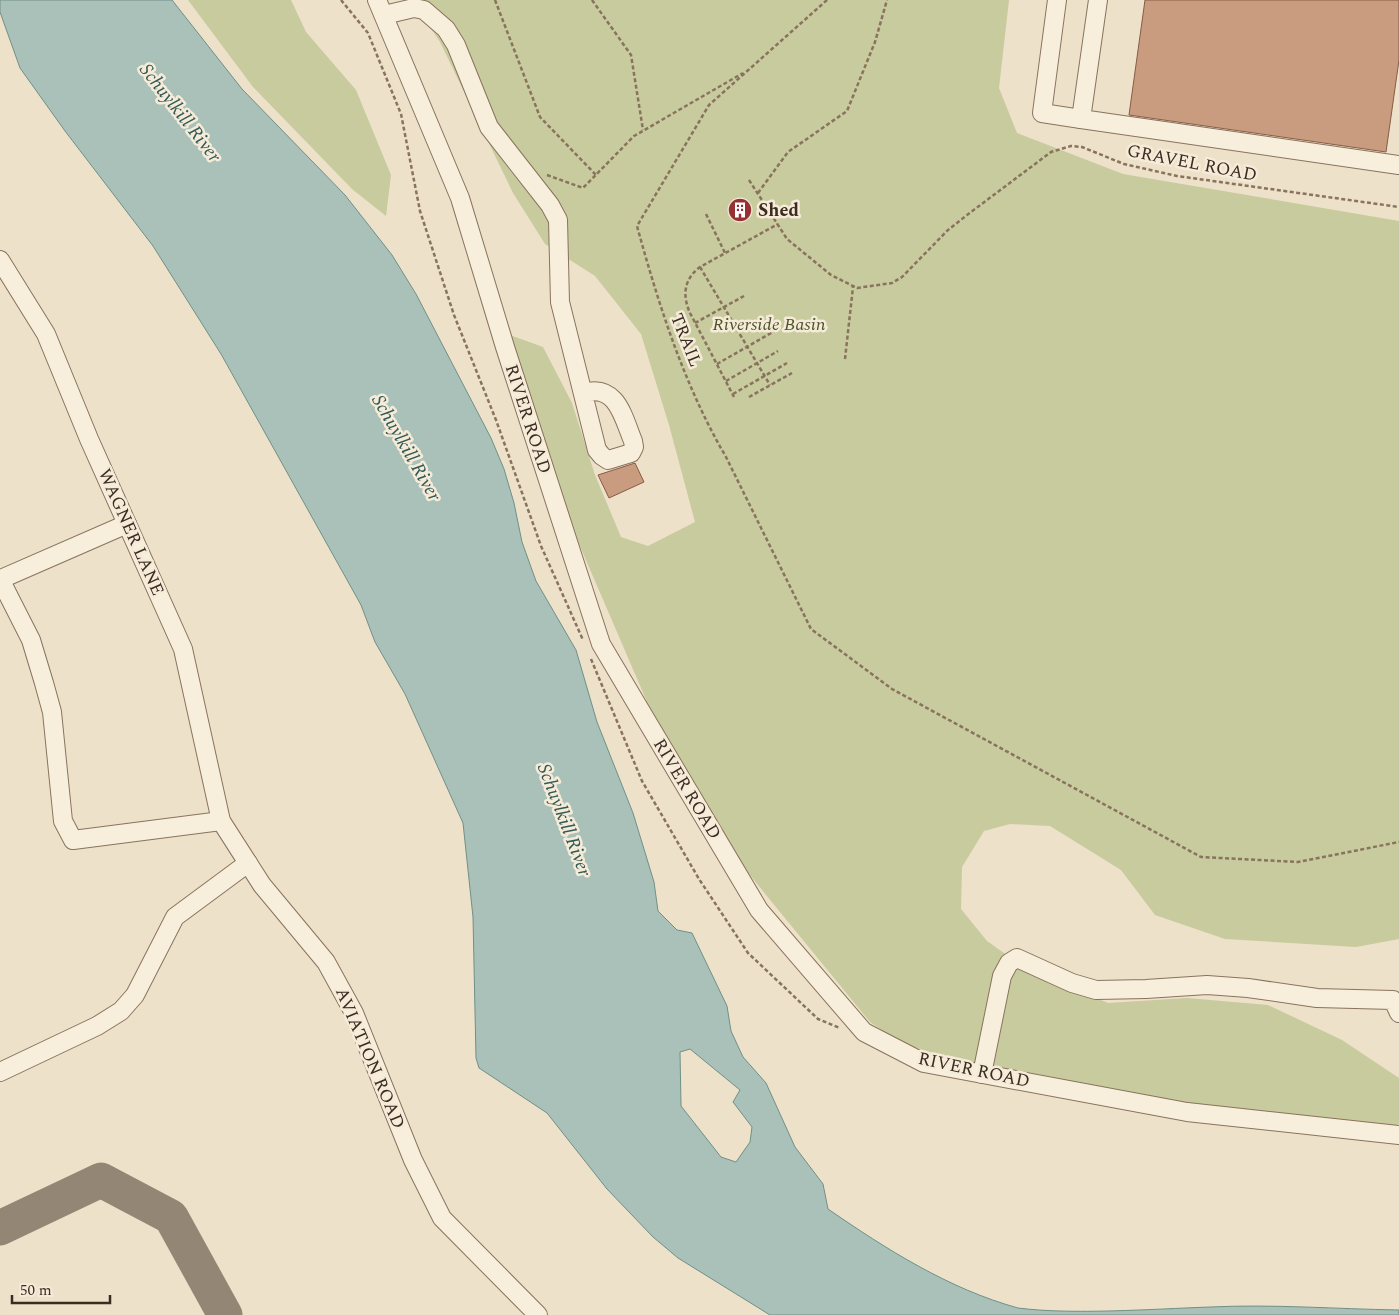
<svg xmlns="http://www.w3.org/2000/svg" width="1399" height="1315" font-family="Spectral,serif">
<rect width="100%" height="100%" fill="#ede1c9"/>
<g fill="#c7cb9d">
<polygon points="188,0 291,0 306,32 356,90 391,175 386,216 352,189 253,87"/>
<polygon points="412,0 1009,0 999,88 1017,133 1123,174 1399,221 1399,939 1356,947 1225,939 1155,915 1121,870 1050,826 1010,824 984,831 962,867 961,909 987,941 1025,968 1108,1003 1187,998 1268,1005 1342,1040 1399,1078 1399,1124 1388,1129 1172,1103 1006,1076 901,1043 870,1022 713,830 660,732 567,516 510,335 543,347 572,403 595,475 621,537 648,546 695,522 669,425 641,334 595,276 545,244 513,193 440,42"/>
</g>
<path fill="#a9c1b9" stroke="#709087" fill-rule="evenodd" d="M0,0H172L242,89L345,195L392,255L416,294L491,438L504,469L514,503L522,542L536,581L576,650L597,722L633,813L654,882L658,911L677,930L692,933L727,1006L731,1031L743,1057L766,1083L795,1147L823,1184L828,1209C886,1249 949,1289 1018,1308C1072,1315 1153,1309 1210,1307C1273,1304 1336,1309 1399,1310V1315H770L678,1258L653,1237L607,1189L547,1113L479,1068L476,1058L473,917L463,823L405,694L375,642L361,605L221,354L153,246L65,131L20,68L0,12ZM690,1049L740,1090L733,1102L752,1127L750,1142L736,1162L721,1157L681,1106L680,1052Z"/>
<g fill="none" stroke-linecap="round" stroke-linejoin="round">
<polyline stroke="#948675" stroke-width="35" points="0,1228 101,1180 171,1217 225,1315"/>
</g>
<g fill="#c99c80" stroke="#875c45">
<polygon points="1145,0 1399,0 1399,60 1386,152 1129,115"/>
<polygon points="635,463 644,482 609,498 598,475"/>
</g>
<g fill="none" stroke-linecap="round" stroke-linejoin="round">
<g stroke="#89735e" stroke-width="20">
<g id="minor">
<polyline points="377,0 460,198 505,347 601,644 759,910 864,1032 924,1063 1187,1112 1399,1135"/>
<polyline points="1057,0 1042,113 1081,119"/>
<polyline points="1098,0 1081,119 1399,165"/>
<path d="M384,15L414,8L424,10L446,29L456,45L489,127L550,205L558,220L560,302L597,450L602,456L608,460L631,453L634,447L633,441C623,417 617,383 583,393"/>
<polyline points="0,260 46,334 89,439 183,649 221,821 262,885 326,962 354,1013 413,1160 442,1218 538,1315"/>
<polyline points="0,579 31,640 44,683 52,712 63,821 73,840 221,821"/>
<polyline points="1,579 127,524"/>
<polyline points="0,1072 97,1026 121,1011 135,995 175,917 248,863"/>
<polyline points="982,1074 1002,976 1009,963 1017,958 1072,983 1096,990 1146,989 1207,985 1248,988 1317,998 1393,1000 1399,1013"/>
</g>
</g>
<g stroke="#89735e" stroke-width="2.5" stroke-dasharray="4 2.5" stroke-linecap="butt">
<polyline points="341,0 368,33 401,114 420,211 454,315 496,420 541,546 583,640"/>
<polyline points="495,0 540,117 596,175"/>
<polyline points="592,0 631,55 643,130"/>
<path d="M827,0L709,105L637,226C659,306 684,385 726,457L811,629L892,689L1201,857L1298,862L1399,842"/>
<polyline points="547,175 583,188 634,136 743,73"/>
<polyline points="749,180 787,239 831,275 857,288 892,283 902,277 948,230 967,215 1051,152 1071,146 1082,147 1124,164 1177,176 1399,207"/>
<polyline points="758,193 788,152 847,111 875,42 887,0"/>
<polyline points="706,214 725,253"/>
<polyline points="700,267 770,385"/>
<polyline points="695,323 744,296"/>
<polyline points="845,359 853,287"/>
<polyline points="717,364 778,329"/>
<polyline points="726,381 778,351"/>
<polyline points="733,394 787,363"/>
<path d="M734,397L690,313C682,295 684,279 700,267L778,224"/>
<polyline points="749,397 792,373"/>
<polyline points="591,659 642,781 699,879 748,953 818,1019 840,1028"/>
</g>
<use href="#minor" stroke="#f8eedc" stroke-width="18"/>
</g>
<defs>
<g id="building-disc" transform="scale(1.25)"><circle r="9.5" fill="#953135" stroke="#f5ebd8"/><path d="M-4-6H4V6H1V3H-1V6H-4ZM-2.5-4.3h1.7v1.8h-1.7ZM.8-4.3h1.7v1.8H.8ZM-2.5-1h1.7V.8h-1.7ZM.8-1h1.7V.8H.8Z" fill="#fff"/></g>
</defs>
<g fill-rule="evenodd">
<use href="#building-disc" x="740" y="210"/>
</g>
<g text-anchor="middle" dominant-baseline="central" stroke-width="5" stroke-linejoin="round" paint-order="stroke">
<g font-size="18" fill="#3a2c21" stroke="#f5ebd8">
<text transform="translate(1192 163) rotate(11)">GRAVEL ROAD</text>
<text transform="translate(686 340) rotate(68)">TRAIL</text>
<text transform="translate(528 419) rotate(72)">RIVER ROAD</text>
<text transform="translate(131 532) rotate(66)">WAGNER LANE</text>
<text transform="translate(687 789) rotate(59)">RIVER ROAD</text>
<text transform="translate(370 1058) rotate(67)">AVIATION ROAD</text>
<text transform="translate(974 1070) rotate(12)">RIVER ROAD</text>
</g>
<g font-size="18" font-weight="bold" fill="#3a2c21" stroke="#f5ebd8" text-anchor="start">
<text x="758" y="210">Shed</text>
</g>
<g font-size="18" font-style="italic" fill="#4c5529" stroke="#f5ebd8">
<text x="769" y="324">Riverside Basin</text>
</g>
<g font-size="19" font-style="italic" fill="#315955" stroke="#f5ebd8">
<text transform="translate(180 113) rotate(52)">Schuylkill River</text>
<text transform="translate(406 448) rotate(60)">Schuylkill River</text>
<text transform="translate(564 820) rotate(69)">Schuylkill River</text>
</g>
</g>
<path d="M12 1295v8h98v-8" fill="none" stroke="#3a2c21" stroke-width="2.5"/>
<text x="20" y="1295" font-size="15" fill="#3a2c21" stroke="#f5ebd8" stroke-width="4" paint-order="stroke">50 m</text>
</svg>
